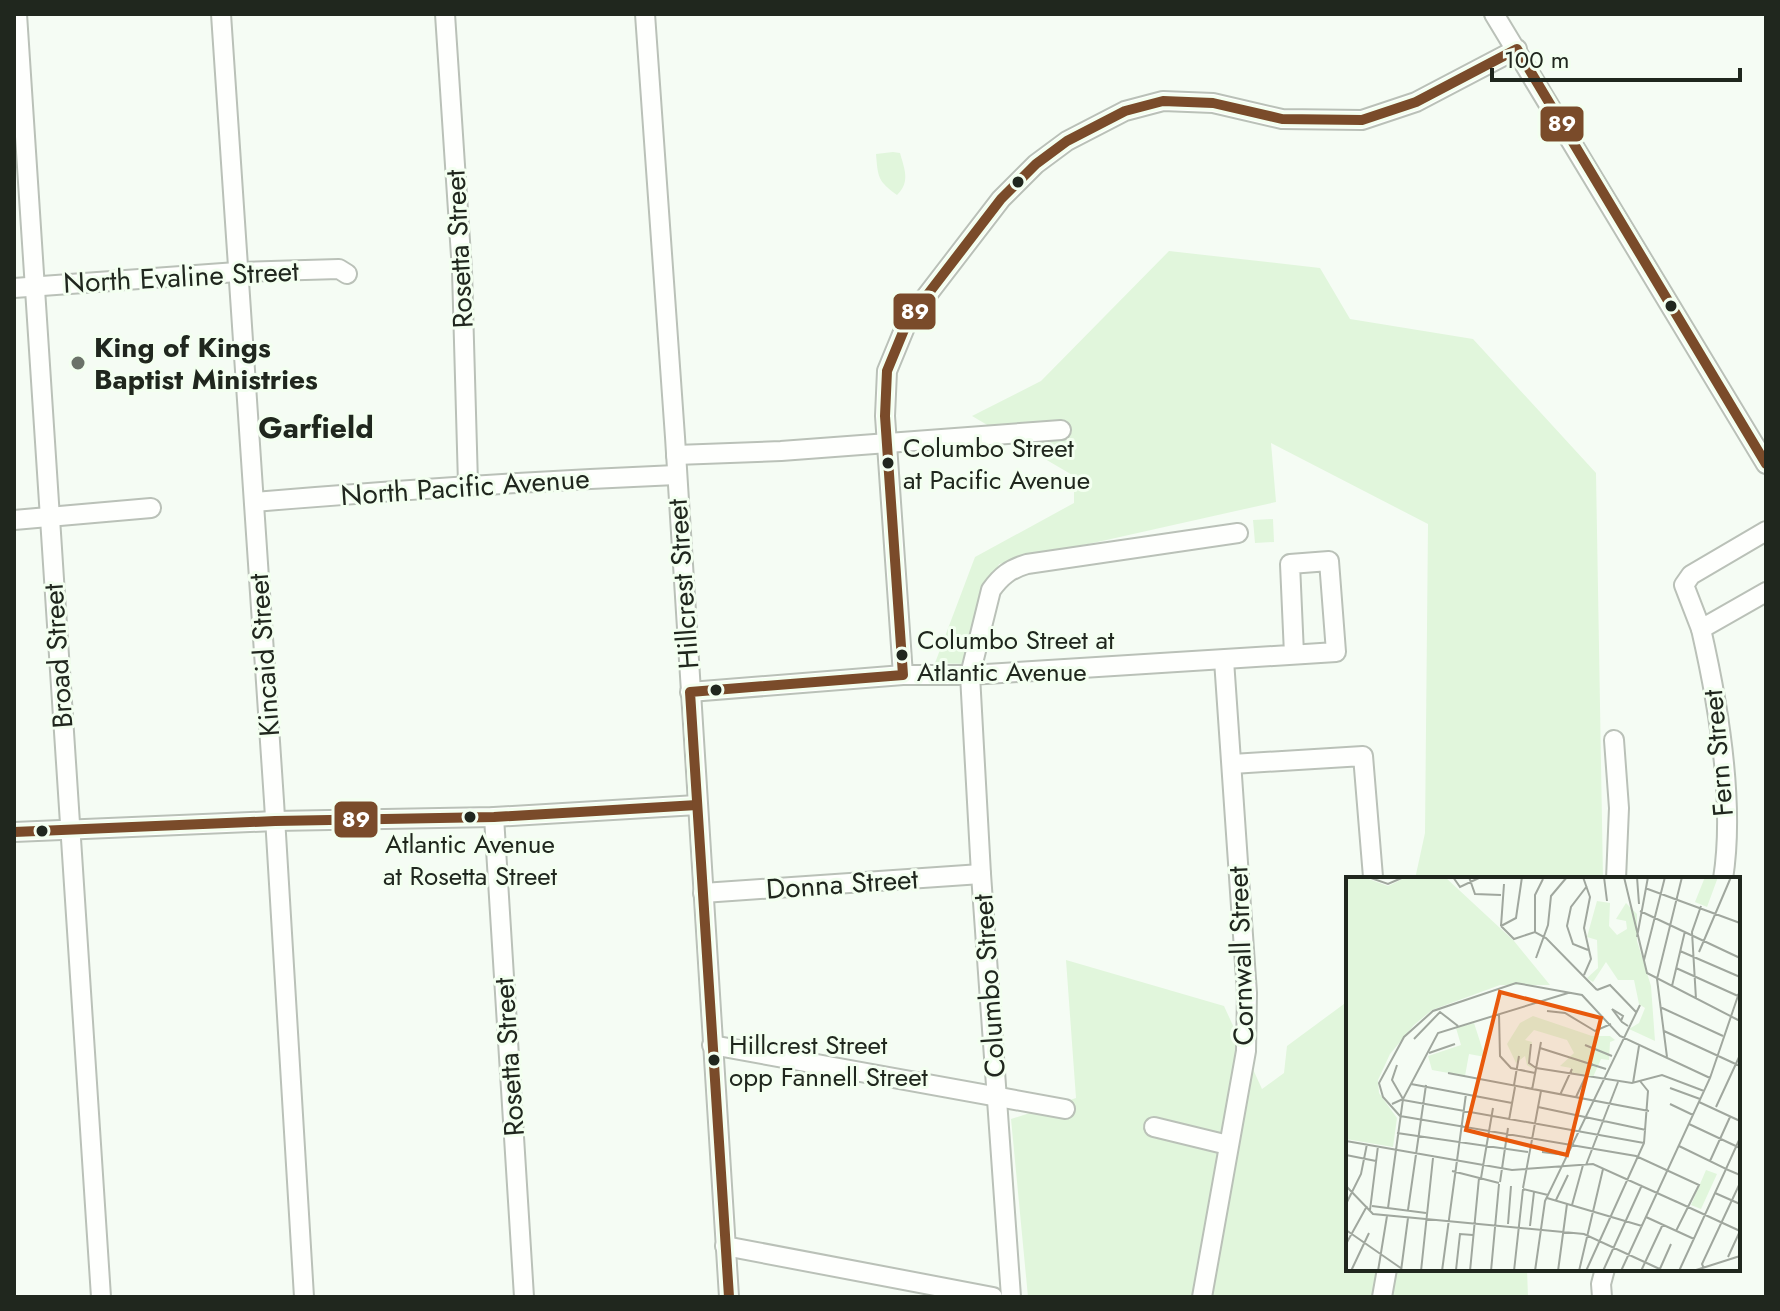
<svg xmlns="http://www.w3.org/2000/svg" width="1780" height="1311" font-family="Jost,sans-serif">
<rect width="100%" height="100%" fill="#f5fcf4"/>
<g fill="#e1f6dc">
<path d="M893,152L900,153C904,168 911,182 897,195C878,181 878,178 876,154Z"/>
<polygon points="1169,251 1320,268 1350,319 1473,339 1596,473 1603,879 1415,879 1425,833 1428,524 1271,443 1276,502 999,564 965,664 935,663 975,557 1074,503 1074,476 972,416 1041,381"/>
<polygon points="1273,519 1274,542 1255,543 1253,520"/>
<polygon points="1066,960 1224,1006 1262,1089 1284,1073 1287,1046 1348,1001 1348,1269 1527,1269 1528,1297 1028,1297 1011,1119 1076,1098"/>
</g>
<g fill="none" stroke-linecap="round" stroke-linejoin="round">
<g stroke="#bac1b8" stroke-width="22">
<g id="minor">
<polyline points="17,14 101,1297"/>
<polyline points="221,14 274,801 304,1297"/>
<polyline points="445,14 462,271 468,484"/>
<polyline points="645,14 675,437 729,1297"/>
<polyline points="1494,14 1766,464"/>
<polyline points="14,288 237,272 339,269 347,274"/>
<polyline points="676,455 781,451 1061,430"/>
<path d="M254,502C395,490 535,481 676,475"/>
<polyline points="14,520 151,508"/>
<polyline points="1766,531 1691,575 1684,585 1701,629 1766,592"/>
<path d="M1701,629C1718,703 1735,803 1723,879"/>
<polyline points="903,675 885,416 887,371 908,320 1001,199 1036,164 1067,141 1125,111 1163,101 1213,103 1282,119 1362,120 1416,102 1517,49"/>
<polyline points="690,692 903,675 970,675 1336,652 1329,561 1290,564 1294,654"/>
<polyline points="1614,740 1619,808 1616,879"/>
<polyline points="1232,764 1363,756 1373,877"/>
<polyline points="494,817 524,1297"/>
<polyline points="14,832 275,821 494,817 697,805"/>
<polyline points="703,893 981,874"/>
<polyline points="712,1045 1065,1109"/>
<polyline points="1154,1127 1228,1145"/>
<polyline points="725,1246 993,1297"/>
<path d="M1011,1297L981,874L970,675L991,590C1001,576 1010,569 1027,564L1238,533"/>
<polyline points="1202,1297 1246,1051 1247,993 1224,660"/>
<polyline points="1382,1297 1387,1269"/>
<polyline points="1602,1297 1601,1284 1605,1269"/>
</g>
</g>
<use href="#minor" stroke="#fefffd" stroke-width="18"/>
<g stroke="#f3fff0" stroke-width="16">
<g id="bus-1">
<polyline points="14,832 275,821 494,817 697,805"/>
<polyline points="729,1297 690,692 903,675 885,416 887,371 908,320 1001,199 1036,164 1067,141 1125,111 1163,101 1213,103 1282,119 1362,120 1416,102 1517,49 1766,464"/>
</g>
</g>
<use href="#bus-1" stroke="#7a4b2a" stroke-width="10"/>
</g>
<g fill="#20271e" stroke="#f3fff0" stroke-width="3">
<circle cx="1018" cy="182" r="7"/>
<circle cx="1671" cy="306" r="7"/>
<circle cx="888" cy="463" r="7"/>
<circle cx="902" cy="655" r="7"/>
<circle cx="716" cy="690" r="7"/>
<circle cx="470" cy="817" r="7"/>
<circle cx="42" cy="831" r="7"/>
<circle cx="714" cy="1060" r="7"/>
</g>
<circle fill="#6b7269" stroke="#f3fff0" stroke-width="3" cx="78" cy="363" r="8"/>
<g text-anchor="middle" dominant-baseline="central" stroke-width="6" stroke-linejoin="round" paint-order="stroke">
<g font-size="26" fill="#20271e" stroke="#f3fff0" text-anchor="start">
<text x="903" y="448">Columbo Street<tspan x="903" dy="32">at Pacific Avenue</tspan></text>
<text x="917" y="640">Columbo Street at<tspan x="917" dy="32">Atlantic Avenue</tspan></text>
<text x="470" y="844" text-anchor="middle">Atlantic Avenue<tspan x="470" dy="32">at Rosetta Street</tspan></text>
<text x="729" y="1045">Hillcrest Street<tspan x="729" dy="32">opp Fannell Street</tspan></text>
</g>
<g font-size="28" fill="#20271e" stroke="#f3fff0">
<text transform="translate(459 249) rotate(-93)">Rosetta Street</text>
<text transform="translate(181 277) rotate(-3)">North Evaline Street</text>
<text transform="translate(465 487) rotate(-4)">North Pacific Avenue</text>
<text transform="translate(683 584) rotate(-94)">Hillcrest Street</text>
<text transform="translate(264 655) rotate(-94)">Kincaid Street</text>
<text transform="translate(58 656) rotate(-94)">Broad Street</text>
<text transform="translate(1718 753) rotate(-95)">Fern Street</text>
<text transform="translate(842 884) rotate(-4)">Donna Street</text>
<text transform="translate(1241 956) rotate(-92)">Cornwall Street</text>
<text transform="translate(989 986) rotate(-94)">Columbo Street</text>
<text transform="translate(509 1057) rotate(-94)">Rosetta Street</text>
</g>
<g font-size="28" font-weight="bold" fill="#20271e" stroke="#f3fff0" text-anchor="start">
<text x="94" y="347">King of Kings<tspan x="94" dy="32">Baptist Ministries</tspan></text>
</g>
<g font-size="30" font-weight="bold" fill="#20271e" stroke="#f3fff0">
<text x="316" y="427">Garfield</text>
</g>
</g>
<g transform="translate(1346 877)">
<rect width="394" height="394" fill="#f5fcf4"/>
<path d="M17,0L42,9L61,0H99L168,64L204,108H154L86,133L68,148L44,177L32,203L33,216L51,241L47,270L0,262V1ZM359,0H372L361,30L349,25ZM251,24L264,26L263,49L271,58L281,52L280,44L270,42L280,26L291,37V64L305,109L309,164L283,152L293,146L299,131L293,127L288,103H272L260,85L247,105L241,101L252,91L251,63L241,60ZM187,139L246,159H264L269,163L264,165L263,183L255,182L247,200L225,196V191L214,189L228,176L221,163L188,153L179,163L186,165L182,186L189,193L181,188L179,179L170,186L161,167L174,146ZM128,146L139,180L123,177L119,199L86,193L82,179L115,168L110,151ZM360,293L371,297L355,332L345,328Z" fill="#e1f6dc"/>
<path fill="none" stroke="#a0a79e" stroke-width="2" d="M22,0L42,7L58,0M107,0L114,10L135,0M123,0L129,17L155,18M237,0L244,20L238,51L245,82L238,98M258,0L261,24M278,0L301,96L394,144M291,0L293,27M241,9L225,30L221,49L227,67L242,73M299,11L394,46M294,34L394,81M155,49L168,62L189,55L200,61L251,113M155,49L170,41L176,0M155,49L158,7M189,55V18L197,2M291,60L302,0M334,74L394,100M353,75L385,0M190,81L202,48L205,19L221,0M298,83L319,0M330,91L392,119M326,109L339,54M251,113L264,108L290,135M350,122L346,55L355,29M314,130L377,159M201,134L219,136L249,154L265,147M153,137L154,179L165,191L189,196M275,144L277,139L266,132L276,145L282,149M318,154L394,189M68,162L94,135L112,149M185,167L183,186L190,191M239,168L266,179M194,171L260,192M83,176L109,167M321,180L311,102L336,0M190,191L286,206L316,198L358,214M102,196L303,234M287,206L293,169M65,207L166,226M168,208L173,179M324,211L354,222M186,213L195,165M214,218L226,192M230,220L246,186M57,223L298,266M353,225L394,244M46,227L57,222L46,203L51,188M324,227L347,238M192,230L300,253M370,230L394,178M54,239L37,220L33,206L58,160L87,134L170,106L236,118L274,159L364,201M54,239L290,279L353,308L330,354M163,243L169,210M343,247L394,271M51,256L182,275M0,264L166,293L247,287L331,325M333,269L380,292L394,261M196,275L220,278M0,278L30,284M364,284L384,240M240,288L272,205M106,294L153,306M135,301L147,231M154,305L162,251M0,309L27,337L238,357L318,394M177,311L195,214M177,312L202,318M369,316L394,327M201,321L296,349M210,323L222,298M329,324L394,354M0,327L15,297L21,267M226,328L237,288M26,329L80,336M42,331L57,222L92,156L222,116M24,333L32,269M62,333L80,208M300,340L348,362M162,347L165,309M184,349L188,315M0,353L59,394M0,367L21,329M382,380L394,354M110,393L114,357L127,358M5,394L23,356M32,394L41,339M55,394L62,341M75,394L87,281M96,394L120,217M124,394L133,301M145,394L153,307M168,394L177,312M189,394L199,324L294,128M212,394L221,327M233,394L257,292M240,394L298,266L302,214L294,204M257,394L296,308M275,394L364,201L394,113M295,394L317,347M313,394L325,367M333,394L380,292L394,298M347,394L394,379M359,394L356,387L394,306"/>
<path fill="#e8590c" fill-opacity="0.15" stroke="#e8590c" stroke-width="4" d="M154,115L255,141L221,278L120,253Z"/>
<rect width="394" height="394" fill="none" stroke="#20271e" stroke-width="4"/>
</g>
<g stroke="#f3fff0" stroke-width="3">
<rect x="1539" y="105" width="46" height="38" rx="8" fill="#7a4b2a"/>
<rect x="892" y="292" width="45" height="39" rx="8" fill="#7a4b2a"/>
<rect x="333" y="800" width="46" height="39" rx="8" fill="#7a4b2a"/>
</g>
<g font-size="22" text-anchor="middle" font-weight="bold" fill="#fff">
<text x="1562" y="131">89</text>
<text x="915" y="319">89</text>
<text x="356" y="827">89</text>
</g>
<rect width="1780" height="1311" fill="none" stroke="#20271e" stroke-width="32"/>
<path d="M1492 68v12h248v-12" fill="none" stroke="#20271e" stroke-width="4"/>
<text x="1504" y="68" font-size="24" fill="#20271e" stroke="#f3fff0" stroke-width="6" paint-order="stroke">100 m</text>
</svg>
